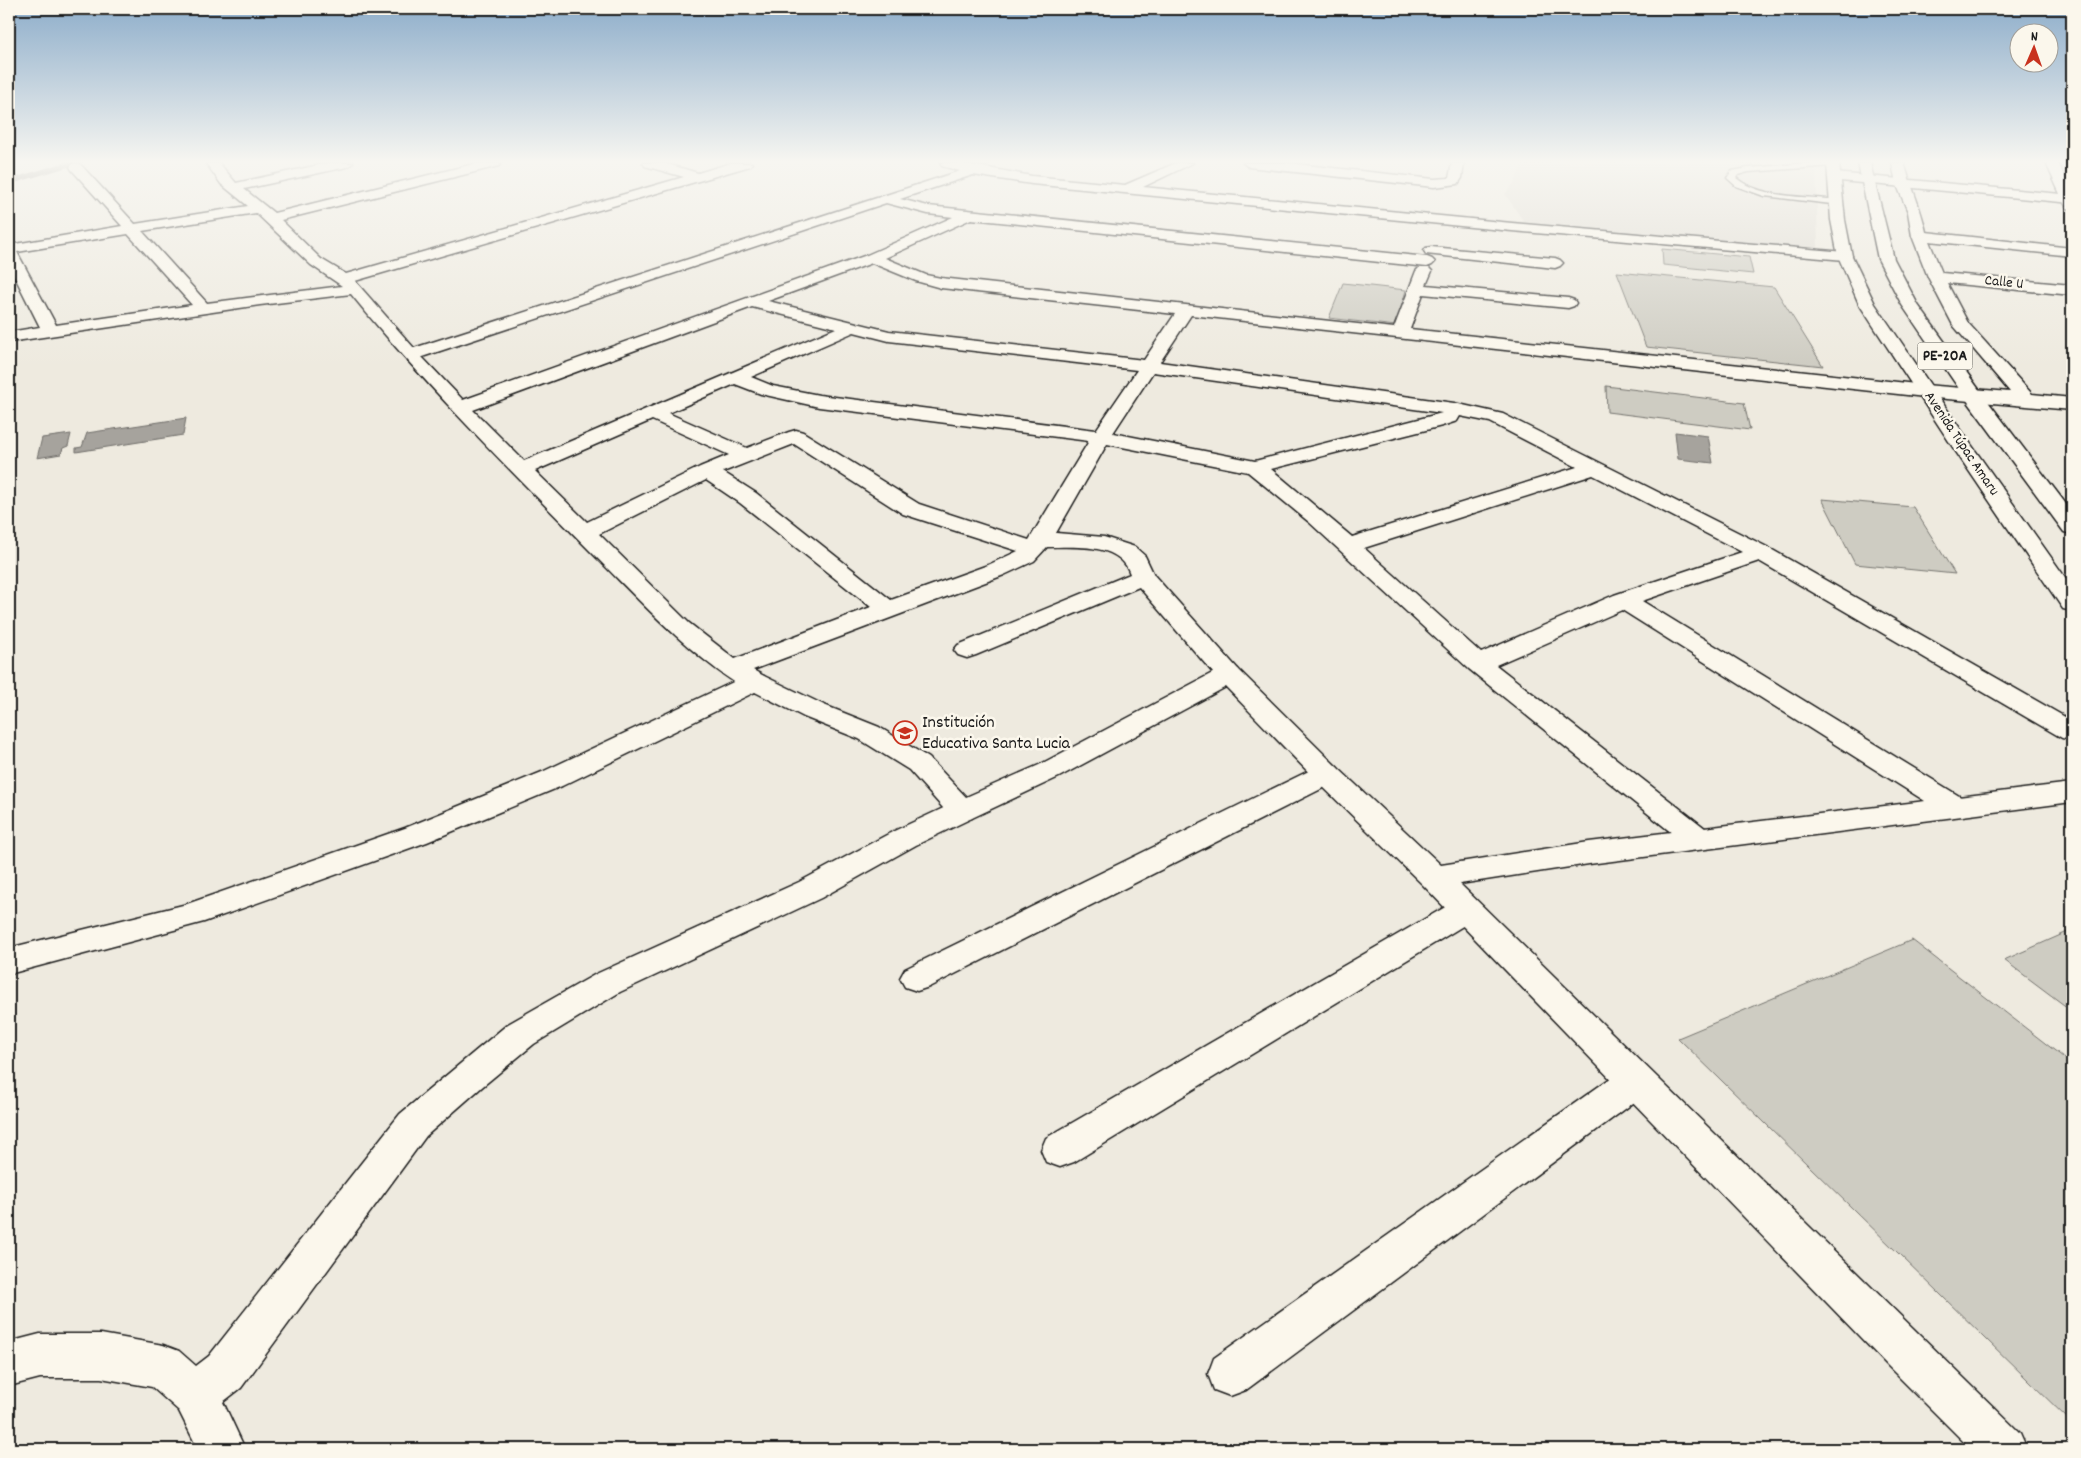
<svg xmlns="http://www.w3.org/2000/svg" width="2081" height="1458" font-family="Dekko,sans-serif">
<rect width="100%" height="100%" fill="#eeeadf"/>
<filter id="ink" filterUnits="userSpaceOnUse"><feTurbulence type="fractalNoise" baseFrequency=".02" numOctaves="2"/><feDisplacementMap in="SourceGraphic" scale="10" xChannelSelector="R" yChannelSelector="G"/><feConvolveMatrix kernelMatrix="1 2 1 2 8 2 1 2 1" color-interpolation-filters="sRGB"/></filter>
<g filter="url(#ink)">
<polygon fill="#dedad1" points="1522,163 1816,163 1818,251 1524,222 1505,194 1515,182"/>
<g fill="#ceccc2" stroke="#75746f">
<polygon points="1662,249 1749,257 1753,274 1663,265"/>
<polygon points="1617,272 1774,287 1823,366 1646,347"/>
<polygon points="1343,283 1406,290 1396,326 1329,318"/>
<polygon points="1606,386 1744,403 1750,430 1607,412"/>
<polygon points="1822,499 1913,507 1955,574 1855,564"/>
<polygon points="2072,930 2072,1011 2004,960"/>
<polygon points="1912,940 2072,1064 2072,1423 1678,1038"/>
</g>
<g fill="#a6a39d" stroke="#6f6d69">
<polygon points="186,418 183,435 76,452 76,448 82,447 87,433"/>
<polygon points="1675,432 1708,436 1713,463 1678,459"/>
<polygon points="71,434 68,446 63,448 61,454 37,458 42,438"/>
</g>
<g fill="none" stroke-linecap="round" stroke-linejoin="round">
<polyline stroke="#6f6d69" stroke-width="5" points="9,182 72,163"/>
<g stroke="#1c1c1c" stroke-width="3">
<path id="service" d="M1809,163L1837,164L1833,166L1748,172L1738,175L1736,178C1762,199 1805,196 1837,200L1841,203L1840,205L1764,196L1736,186L1727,178L1732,171L1748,168Z"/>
</g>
<g stroke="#1c1c1c" stroke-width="3">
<g id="minor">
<path d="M76,163L80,164L135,224L248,206L221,184L206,163H219L236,183L328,163H353L347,167L244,189L274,213L478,163H501L499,166L281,220L321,259L346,274L684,177L645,166L643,163H664L698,173L731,163H752L750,166L355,281L414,348L960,171L942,166L940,163H961L1032,176L1125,185L1176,163H1193L1143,187L1512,223L1845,252L1850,253L1852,256L1850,259L1845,260L1512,231L1032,184L973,175L900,199L928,206L1427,257L1432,259L1435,262L1432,265L1427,267L971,219L885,258L926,275L941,278L1394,328L1416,271L1419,268H1429L1432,271L1426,285L1568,298L1574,300L1576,303L1574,306L1568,308L1423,294L1410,329L1925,385L2010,392L1953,325L1928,277L1912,236L1908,212L1896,183L1892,163H1904C1911,187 1921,208 1926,232L2072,248V256L1929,241L1942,273L2072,285V295L1947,283L1968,323L2032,394L2072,398V410L1925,397L1191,315L1160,362L1454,403L1503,414L1769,548L2072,721V740L2062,738L1759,561L1642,601L1964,799L1969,806L1964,813L1954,816L1944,813L1622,610L1496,665L1710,832L1714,839L1710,846L1699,849L1688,846L1469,669L1309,522L1248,472L1107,444L1056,533L1104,537L1135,547L1145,556L1154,575L1238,669L1242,675L1238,681L1229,683L1220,681L1139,587L976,655L967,658L958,655L954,650L958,645L1130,574C1120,542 1074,547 1047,547L1034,561L1004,575L753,670L764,676L768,682L764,688C758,689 753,690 746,688C730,681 716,669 702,658C666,629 634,595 601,562C516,476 428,389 351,294L260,305L9,342V332L40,327L9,265V245L122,226L72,170L70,167L72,164ZM886,203L928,214L953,217L867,255L463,400L422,357ZM256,213L311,265L342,286L207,303L142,231ZM128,234L192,305L56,325L17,252ZM872,263L916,281L941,288L1175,314L1144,360L889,331L768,301ZM752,307L836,328L524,461L473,410ZM854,332L889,341L1137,370L1096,430L819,395L773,386L751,377ZM1153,372L1442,413L1255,461L1113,433ZM735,384L761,394L819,407L1089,441L1029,540L919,504L803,432L796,430L789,432L747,448L668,413ZM1460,416L1490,422L1577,467L1352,537L1271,469L1442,426L1457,421ZM652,420L729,455L700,467L587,522L535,471ZM794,444L903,514L1018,551L988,565L891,600L756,493L723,472ZM1593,475L1742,552L1614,595L1481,653L1364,548ZM706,480L740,503L871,607L735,659L689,623L599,534Z"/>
<polygon points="1243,163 1287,163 1434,179 1449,178 1452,163 1464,163 1462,178 1458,184 1434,187 1249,167"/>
<polygon points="2046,163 2058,163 2072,192 2072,209 2067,208 2065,205"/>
<polygon points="1431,247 1555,258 1560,260 1563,263 1560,266 1555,268 1426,254 1424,251 1426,248"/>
<polygon points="1327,765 1337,767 1341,774 1337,781 929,987 917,991 905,987 900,978 905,969 1317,767"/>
<polygon points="962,801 972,804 977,811 972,818 916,845 821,898 620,992 534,1044 483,1086 426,1136 241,1388 223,1402 245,1449 198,1449 179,1411 152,1387 101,1378 40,1378 9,1386 9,1342 40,1334 101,1334 163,1345 179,1351 196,1366 209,1356 400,1114 508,1024 596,974 799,882 894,831 952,804"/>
<polygon points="1465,898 1476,902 1481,910 1476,918 1074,1162 1060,1167 1046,1162 1041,1150 1046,1138 1454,902"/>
<polygon points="1635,1066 1648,1070 1653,1081 1648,1092 1246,1390 1230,1396 1214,1390 1208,1374 1214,1358 1622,1070"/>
</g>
</g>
<g stroke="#1c1c1c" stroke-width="3">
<g id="tertiary">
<polygon points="1835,173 2072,195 2072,203 1830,180 1829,177"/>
<polygon points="1229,667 1238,669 1337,767 1441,865 1589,842 2072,783 2072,802 1589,864 1460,884 2020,1433 2027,1449 1971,1449 1889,1367 1423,885 1317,781 1226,687 1059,777 972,818 962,821 952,818 909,770 859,739 804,717 755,692 562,786 427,842 204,922 9,974 9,948 187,904 405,828 542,772 746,676 755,674 764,676 824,705 879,727 929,758 966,797 1039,765 1220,669"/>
</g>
</g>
<g stroke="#1c1c1c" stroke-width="3">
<g id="trunk">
<polygon points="1827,163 1839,163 1845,220 1852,256 1875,304 1970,443 2072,587 2072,611 2063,609 1952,446 1859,304 1838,256 1831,220"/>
<polygon points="1858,163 1870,163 1894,259 1918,305 1980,391 2072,512 2072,534 2064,532 1966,399 1902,305 1878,259"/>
</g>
</g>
<use href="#service" fill="#fbf7ec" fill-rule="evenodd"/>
<use href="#minor" fill="#fbf7ec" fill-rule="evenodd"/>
<use href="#tertiary" fill="#fbf7ec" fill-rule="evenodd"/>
<use href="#trunk" fill="#fbf7ec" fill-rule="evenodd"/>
</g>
</g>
<linearGradient id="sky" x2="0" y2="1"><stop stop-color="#8dadca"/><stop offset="0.44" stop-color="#f7f6f1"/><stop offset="1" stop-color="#f7f6f1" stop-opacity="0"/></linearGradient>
<rect width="2081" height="367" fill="url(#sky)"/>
<defs>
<g id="school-ring" transform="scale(1.25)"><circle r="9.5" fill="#fbf7ec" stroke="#c8321e" stroke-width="1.5"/><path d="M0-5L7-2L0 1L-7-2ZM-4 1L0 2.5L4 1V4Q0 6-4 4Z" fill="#c8321e"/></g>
</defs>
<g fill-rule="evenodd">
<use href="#school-ring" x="905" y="733"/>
</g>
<g text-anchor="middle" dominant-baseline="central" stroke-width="5" stroke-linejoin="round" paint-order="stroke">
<g font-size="15" fill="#1c1c1c" stroke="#fbf7ec">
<text transform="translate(2004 283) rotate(6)">Calle U</text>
<text transform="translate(1961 444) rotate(56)">Avenida Túpac Amaru</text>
</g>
<rect fill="#fbf7ec" stroke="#5f5e5a" stroke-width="1" x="1917.5" y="342.5" width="55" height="27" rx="4"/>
<g font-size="16" font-weight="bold" fill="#1c1c1c">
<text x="1945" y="356">PE-20A</text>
</g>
<g font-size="18" fill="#1c1c1c" stroke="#fbf7ec" text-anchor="start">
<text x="922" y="723">Institución<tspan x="922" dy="21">Educativa Santa Lucia</tspan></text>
</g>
</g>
<rect width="2081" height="1458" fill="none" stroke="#fbf7ec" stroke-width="30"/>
<rect x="15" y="15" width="2051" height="1428" fill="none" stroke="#1c1c1c" stroke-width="2" filter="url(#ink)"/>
<g transform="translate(2034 48) rotate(2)"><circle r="24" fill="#fbf7ec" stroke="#a29f99"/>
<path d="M0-4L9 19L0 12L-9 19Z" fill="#c8321e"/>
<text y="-8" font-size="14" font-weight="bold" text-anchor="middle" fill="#1c1c1c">N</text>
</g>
</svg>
